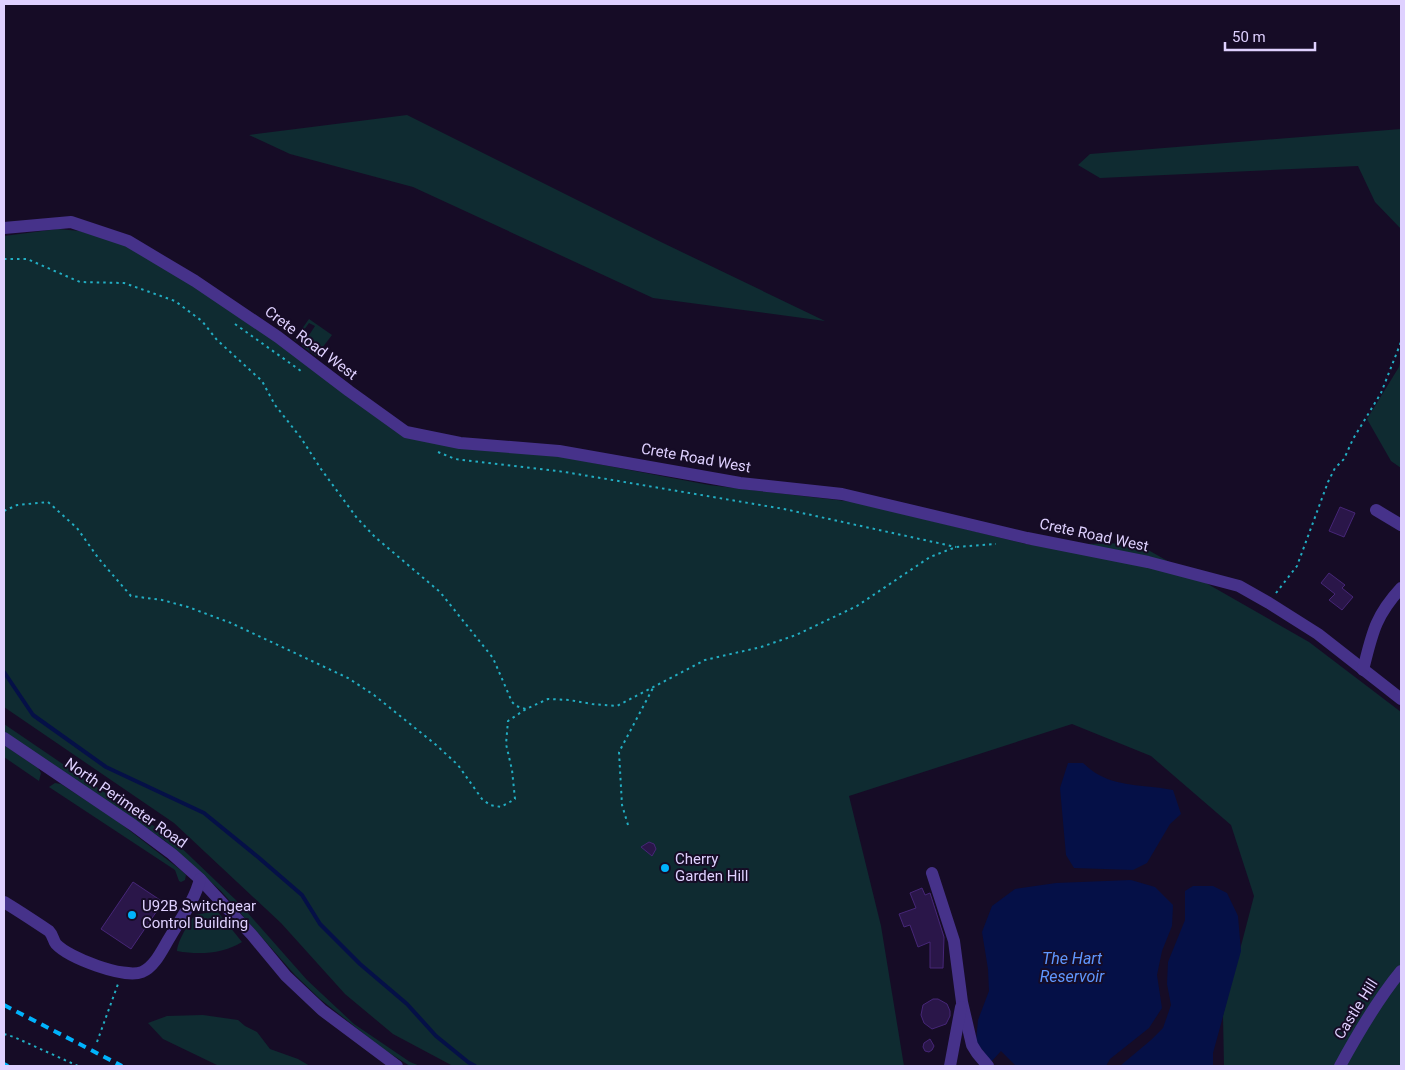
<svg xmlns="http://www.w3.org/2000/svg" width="1405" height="1070" font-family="Roboto,sans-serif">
<rect width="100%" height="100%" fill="#160c26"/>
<g fill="#0f2b31">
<polygon points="407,115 661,242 825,321 653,298 413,187 290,154 249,135"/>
<polygon points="1401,129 1401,229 1375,202 1358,166 1100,178 1078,165 1090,154"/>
<polygon points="58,229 80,231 121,243 236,310 396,432 560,455 598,464 709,485 854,502 1030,545 1136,543 1309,642 1401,712 1401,1066 1224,1066 1223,1015 1254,896 1231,825 1151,756 1072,724 849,796 881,926 904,1066 453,1066 393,1034 345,994 281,923 174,823 4,707 4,236"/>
<polygon points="309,319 332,335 316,356 302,346 315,326 309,323 296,341 294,340"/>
<polygon points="1401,359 1401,468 1391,461 1367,419 1399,367"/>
<polygon points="4,724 170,837 239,903 307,980 354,1024 410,1062 420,1066 410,1066 383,1049 320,999 295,975 221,891 164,840 4,732"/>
<polygon points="4,745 38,768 41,773 39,781 4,757"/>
<polygon points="55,783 61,784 116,820 182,871 186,875 185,880 181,882 179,881 175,870 49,787"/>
<path d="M217,911L242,942C223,954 199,955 177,951C177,942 189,922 195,915Z"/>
<polygon points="203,1015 238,1020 245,1026 257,1032 270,1049 298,1059 310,1066 219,1066 163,1039 148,1023 167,1016"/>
</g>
<g fill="#051047">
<path d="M1068,763H1083C1088,767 1093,772 1099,775C1121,787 1149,785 1173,790L1181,814L1170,824L1147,863L1133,870L1074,868L1066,855L1060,788Z"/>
<polygon points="1131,880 1155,887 1173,905 1172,926 1162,951 1157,975 1162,1008 1149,1028 1110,1059 1106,1066 1016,1066 1001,1051 991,1062 976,1041 978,1020 989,991 988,969 982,932 992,906 1015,889 1056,883"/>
<polygon points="1193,886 1213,886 1227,893 1238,916 1241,951 1213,1053 1213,1066 1120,1066 1151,1040 1163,1028 1171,1005 1167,984 1168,962 1185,920 1185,891"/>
</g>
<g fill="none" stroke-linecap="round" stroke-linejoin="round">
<polyline stroke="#051047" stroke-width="4" points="4,672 33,715 106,767 204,813 258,857 302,895 320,924 360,964 407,1004 436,1036 468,1062 475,1066"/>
</g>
<g fill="#2a1649" stroke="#462677">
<polygon points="1340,507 1355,513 1344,537 1329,531"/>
<polygon points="1329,573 1345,585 1342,588 1353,597 1342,610 1329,600 1335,594 1321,583"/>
<polygon points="649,842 654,844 656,849 652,856 641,847"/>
<polygon points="133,882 163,902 131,949 101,929"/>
<polygon points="922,888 925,895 930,893 944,937 943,968 930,968 930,942 918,947 910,925 904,927 899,914 916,908 910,893"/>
<polygon points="933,999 938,999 947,1004 950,1011 950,1016 946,1024 932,1029 924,1023 921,1015 923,1005"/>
<polygon points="930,1039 934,1046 932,1050 929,1052 925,1051 923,1047 924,1043"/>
</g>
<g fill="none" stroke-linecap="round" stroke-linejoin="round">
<g stroke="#22adc2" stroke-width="2" stroke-dasharray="2.5 4" stroke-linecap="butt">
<polyline points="4,259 27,259 80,282 124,283 175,301 202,321 217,340 262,381 275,405 301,438 321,469 357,518 375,537 440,592 493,658 512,702 516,706 526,709"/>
<polyline points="235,324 301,371"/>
<polyline points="438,452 455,459 565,472 784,509 956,547"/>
<polyline points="4,511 17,505 48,502 77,528 99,559 131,596 162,600 188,607 231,623 348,678 374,695 435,744 458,765 482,799 490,805 501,807 515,799 512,770 506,744 508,721 526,709 548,699 569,700 592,704 617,706 705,660 761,647 796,635 857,606 930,557 956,547 996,544"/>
<polyline points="1276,593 1297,566 1328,482 1335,468 1344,459 1353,439 1381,393 1401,342"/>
<polyline points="628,825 622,805 619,752 653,688"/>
<polyline points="4,1034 14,1037 78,1066"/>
<polyline points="97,1042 118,984"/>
</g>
<g stroke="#46328a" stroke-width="12">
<polyline points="4,228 71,222 128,241 195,281 278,337 349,391 406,432 460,443 559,451 740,483 842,494 1027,538 1148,562 1239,586 1269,603 1318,634 1401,699"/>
<polyline points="1376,510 1401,525"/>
<path d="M1363,670C1372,634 1375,616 1401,588"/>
<polyline points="4,738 133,825 172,854 200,879 252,935 286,976 322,1010 397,1066"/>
<polyline points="932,873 954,941 962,1002 972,1045 977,1053 988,1066"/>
<path d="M4,902C19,911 34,921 49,931C53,935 53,940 56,944C69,958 124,979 142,972C155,967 163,948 170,937C181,918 195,900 200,879"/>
<polyline points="950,1066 961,1007"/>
<path d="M1340,1066C1358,1033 1377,1000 1401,971"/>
</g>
<g stroke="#00b3fc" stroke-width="4" stroke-dasharray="8 6" stroke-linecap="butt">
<polyline points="4,1005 122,1066"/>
<polyline points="4,1064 8,1066"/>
</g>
</g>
<g fill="#00b3fc" stroke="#160c26" stroke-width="2">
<circle cx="665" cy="868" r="5"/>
<circle cx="132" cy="915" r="5"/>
</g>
<g text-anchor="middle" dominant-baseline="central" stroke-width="4" stroke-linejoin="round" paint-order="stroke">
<g font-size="15" fill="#dfd1ff" stroke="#160c26">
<text transform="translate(311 343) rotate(37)">Crete Road West</text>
<text transform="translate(696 458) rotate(10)">Crete Road West</text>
<text transform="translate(1094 535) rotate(12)">Crete Road West</text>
<text transform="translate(126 803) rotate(35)">North Perimeter Road</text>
<text transform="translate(1356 1009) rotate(-58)">Castle Hill</text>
</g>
<g font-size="15" fill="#dfd1ff" stroke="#160c26" text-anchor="start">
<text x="675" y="859">Cherry<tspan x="675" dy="17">Garden Hill</tspan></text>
<text x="142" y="906">U92B Switchgear<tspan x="142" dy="17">Control Building</tspan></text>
</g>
<g font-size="16" font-style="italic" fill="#5f97ff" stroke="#160c26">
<text x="1072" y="958">The Hart<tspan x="1072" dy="18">Reservoir</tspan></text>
</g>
</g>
<rect width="1405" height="1070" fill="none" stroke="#dfd1ff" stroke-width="10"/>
<path d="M1225 42v8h90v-8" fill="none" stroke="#dfd1ff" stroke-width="2.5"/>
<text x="1232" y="42" font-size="15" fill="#dfd1ff" stroke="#160c26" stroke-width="4" paint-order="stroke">50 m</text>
</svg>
